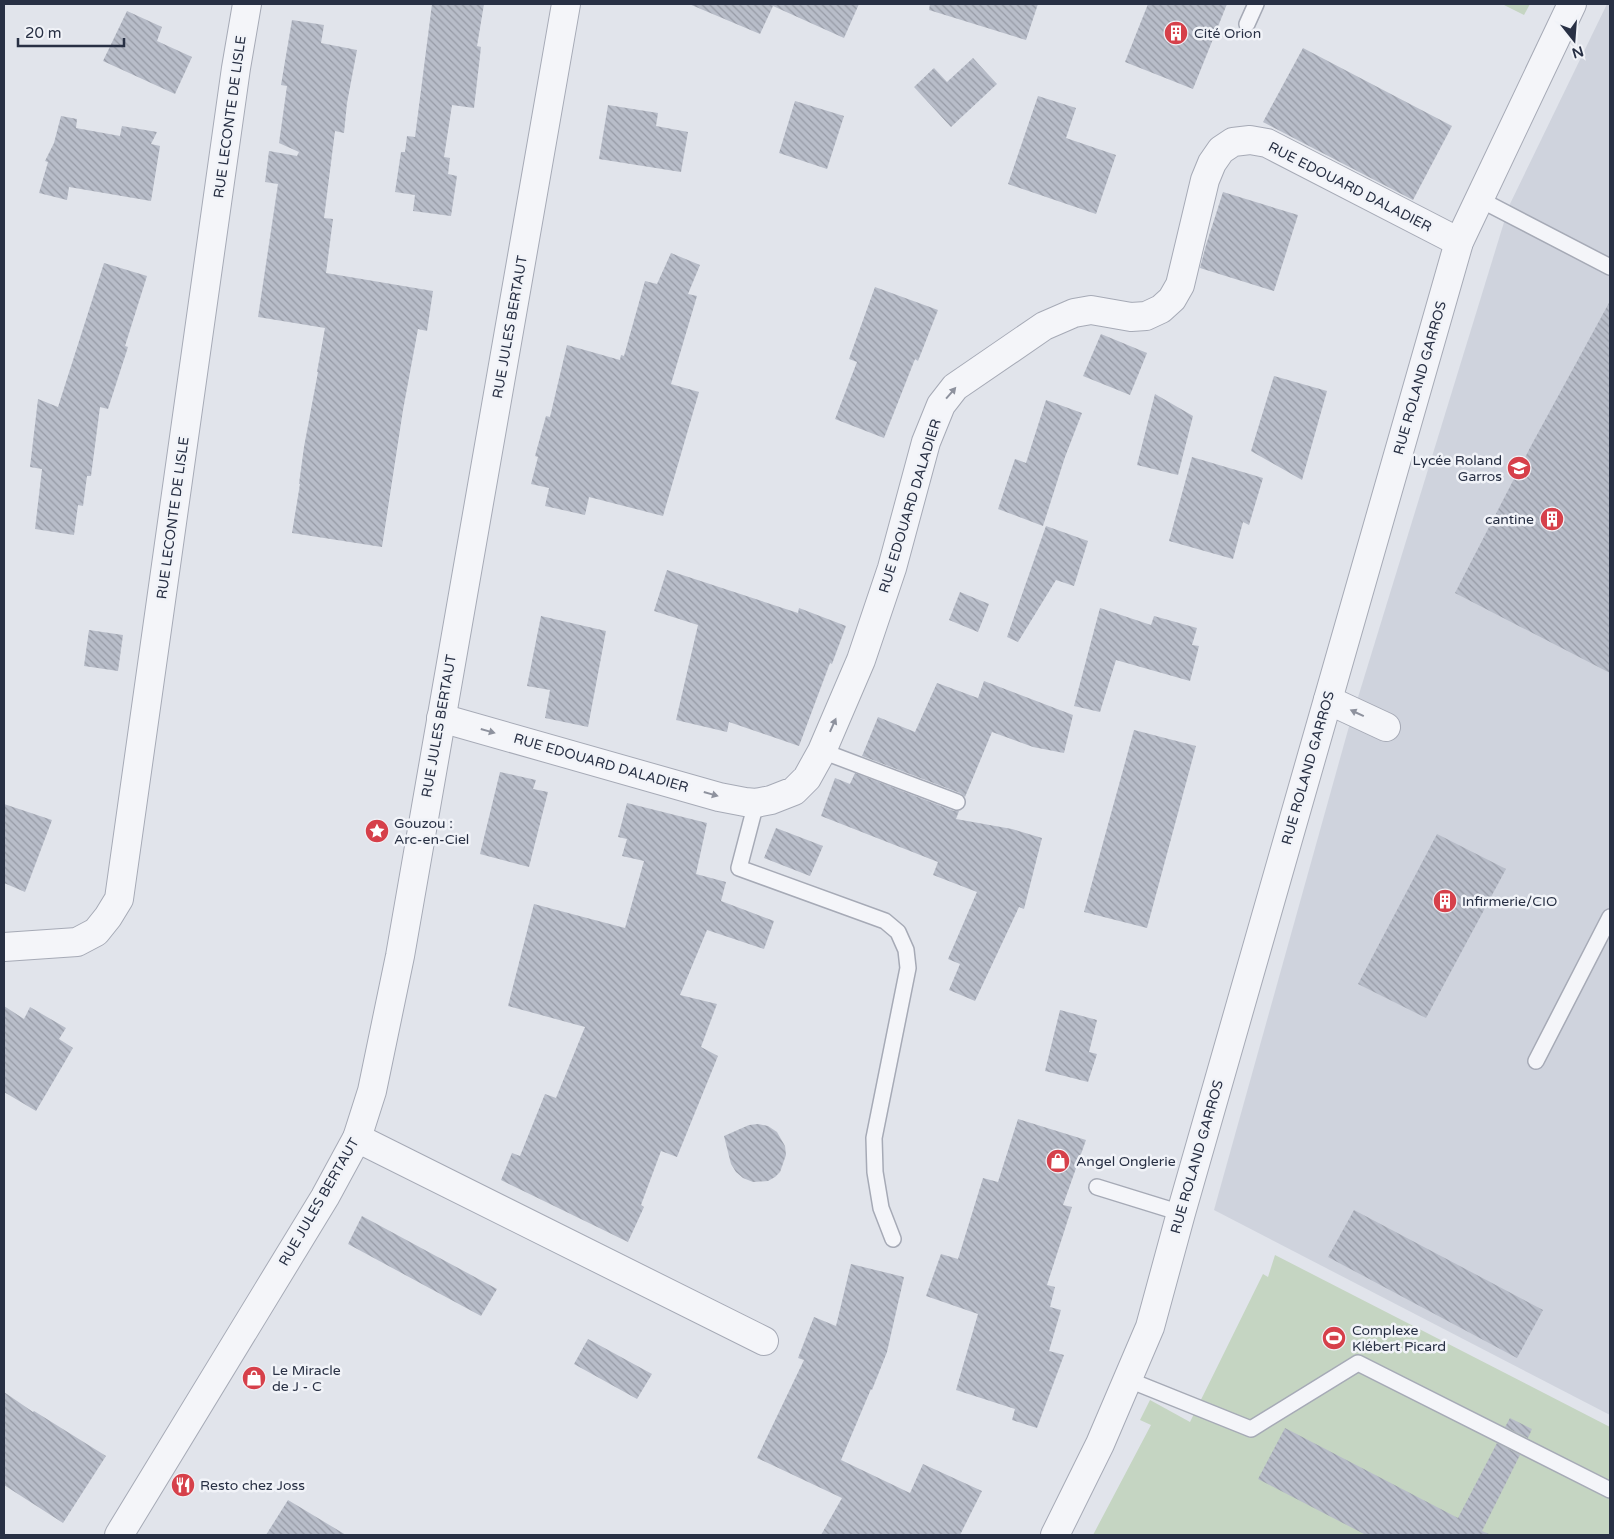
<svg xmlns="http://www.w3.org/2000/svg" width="1614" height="1539" font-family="'Varela Round',sans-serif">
<defs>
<pattern id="building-back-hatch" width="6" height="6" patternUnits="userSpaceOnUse" patternTransform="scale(1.25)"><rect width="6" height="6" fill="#b8bdc9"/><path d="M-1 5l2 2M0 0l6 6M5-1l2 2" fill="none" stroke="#969aa5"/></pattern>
</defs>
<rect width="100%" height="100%" fill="#e1e4eb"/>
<polygon fill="#cfd3dd" points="1607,4 1610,4 1610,1415 1214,1210 1348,730 1509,206"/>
<g fill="#c5d5c2">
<polygon points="1502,4 1530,4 1524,15"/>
<polygon points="1275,1255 1610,1427 1610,1535 1093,1535 1151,1425 1140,1420 1150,1400 1190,1422 1263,1274 1268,1277"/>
</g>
<g fill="url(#building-back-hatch)">
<polygon points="432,4 484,4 477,46 481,47 474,108 452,105 444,157 450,158 448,174 457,176 451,216 413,211 415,195 395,192 401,152 405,152 407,136 415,137"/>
<polygon points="689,4 859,4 844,38 773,6 760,34"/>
<polygon points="930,4 1038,4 1026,40 929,10"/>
<polygon points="1148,4 1227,4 1193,89 1125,62"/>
<polygon points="127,11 162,27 157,41 192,57 175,94 103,61"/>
<polygon points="292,20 324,25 321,43 357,50 347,103 344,133 335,131 324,218 333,219 326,273 433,291 427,331 418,329 403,410 382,547 292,533 300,484 299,484 304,447 318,372 317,372 325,328 258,317 278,184 265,182 269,151 297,156 299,152 279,143 287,86 281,85"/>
<polygon points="1303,48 1452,126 1413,200 1263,122"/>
<polygon points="973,58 997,84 951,127 914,87 934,68 947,82"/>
<polygon points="1038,96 1076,108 1066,138 1116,155 1096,214 1008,184"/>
<polygon points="795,101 844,116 827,169 779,153"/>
<polygon points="608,105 658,113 656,126 688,132 681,172 599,159"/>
<polygon points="61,116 77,119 76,128 120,136 122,126 157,132 151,144 160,146 151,201 69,187 67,200 39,193 48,162 45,161 54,143"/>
<polygon points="1223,192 1298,215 1274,291 1200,268 1206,245"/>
<polygon points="671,253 700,265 688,294 697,296 671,384 699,392 663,516 589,497 585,515 545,506 549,488 531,484 538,457 535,456 546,416 550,417 567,345 620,360 621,355 624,356 645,281 657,284"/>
<polygon points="104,263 147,276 125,346 128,347 108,409 100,407 91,476 87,476 83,506 78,505 74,535 35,529 42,469 30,467 38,399 58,407"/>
<polygon points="875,287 938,310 918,361 915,359 884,438 835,419 857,362 849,359"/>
<polygon points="1610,301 1610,673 1455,593 1532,444"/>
<polygon points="1101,334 1147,353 1130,395 1083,376"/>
<polygon points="1274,376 1327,391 1302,480 1251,451"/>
<polygon points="1155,394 1193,416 1178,475 1137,465"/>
<polygon points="1046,400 1082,413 1065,457 1043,526 998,509 1015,459 1026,463"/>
<polygon points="1192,457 1263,478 1249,525 1243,522 1233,559 1169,541"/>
<polygon points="1046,526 1088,541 1074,586 1056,580 1018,642 1007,637"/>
<polygon points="667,570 798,613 799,608 846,626 832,664 830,663 799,746 729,722 727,732 676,720 698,625 654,611"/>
<polygon points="960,592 989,604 978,632 949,620"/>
<polygon points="1100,608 1151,625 1154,616 1197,628 1192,645 1199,646 1190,681 1116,660 1100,712 1074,706"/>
<polygon points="541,616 606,631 588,727 545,718 550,690 527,686"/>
<polygon points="89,630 123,635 118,671 84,666"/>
<polygon points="984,681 1073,715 1064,753 1033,747 992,732 965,797 960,793 862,756 878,717 915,732 937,683 978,698"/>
<polygon points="1134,730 1196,746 1147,928 1084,912"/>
<polygon points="500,772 536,780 533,789 548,792 529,867 480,854"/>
<polygon points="855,773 954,811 959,811 956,819 1012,829 1042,838 1024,909 1019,907 975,1001 949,990 960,964 948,959 977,892 933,875 938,862 821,816 835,778 850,784"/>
<polygon points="627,803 707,823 696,874 726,882 721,901 774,921 764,949 707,930 680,995 717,1004 701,1047 718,1056 677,1157 661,1151 641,1205 644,1207 628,1242 501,1180 512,1153 520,1156 545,1094 556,1098 585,1027 508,1006 534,904 625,928 644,861 622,856 627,839 618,837"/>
<polygon points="4,804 52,820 25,892 4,883"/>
<polygon points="776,828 823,846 810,876 764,858"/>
<polygon points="1437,834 1506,869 1426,1018 1358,984"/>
<polygon points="4,1006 24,1019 30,1007 66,1028 59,1039 73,1048 36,1111 4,1092"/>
<polygon points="1060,1010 1097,1020 1089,1052 1097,1054 1088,1082 1045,1071"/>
<polygon points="1018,1119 1086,1140 1063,1205 1072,1207 1047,1285 1055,1287 1050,1307 1061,1310 1049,1351 1064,1355 1037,1428 1012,1420 1015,1409 956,1390 978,1314 926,1296 941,1254 958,1259 983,1178 998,1182"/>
<polygon points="758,1124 768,1126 777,1132 785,1146 786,1155 780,1172 775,1177 768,1181 753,1182 743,1178 736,1172 731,1164 724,1136 749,1125"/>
<polygon points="1354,1210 1543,1310 1517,1358 1328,1257"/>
<polygon points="362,1216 497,1289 481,1316 348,1244"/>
<polygon points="851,1264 904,1277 887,1352 872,1390 871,1389 841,1460 910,1493 923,1464 982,1491 960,1535 821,1535 842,1498 757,1458 804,1360 798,1358 814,1317 836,1326"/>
<polygon points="588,1339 652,1374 637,1399 574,1364"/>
<polygon points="4,1392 33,1412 34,1411 106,1456 63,1523 4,1485"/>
<polygon points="1510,1418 1532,1429 1528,1438 1505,1427"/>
<polygon points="1285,1428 1458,1518 1497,1443 1520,1455 1482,1531 1491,1535 1366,1535 1258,1479"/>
<polygon points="288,1500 346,1535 266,1535"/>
</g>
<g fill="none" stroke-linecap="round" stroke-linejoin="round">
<g stroke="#a6aab6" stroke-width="18">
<g id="service">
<polyline points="1247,24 1256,4"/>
<polyline points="1479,199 1610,267"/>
<polyline points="822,751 957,802"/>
<polyline points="756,803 739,868 885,921 898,932 906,950 908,968 874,1138 875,1172 881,1208 893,1239"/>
<polyline points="1536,1061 1610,917"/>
<polyline points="1097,1187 1181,1213"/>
<polyline points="1129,1380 1251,1429 1358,1363 1610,1490"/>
</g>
</g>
<g stroke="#a6aab6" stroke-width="30">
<g id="minor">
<polyline points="1328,700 1386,727"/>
<polyline points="441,718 719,797 745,802 756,803 771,800 794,791 807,778 822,751 861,660 892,568 926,442 941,405 955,387 1044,326 1074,313 1091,310 1131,317 1146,316 1161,309 1172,299 1180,285 1205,180 1212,163 1221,150 1233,142 1250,140 1267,143 1459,242"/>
<polyline points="4,947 77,942 96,932 108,917 119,899 236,68 247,4"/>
<polyline points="357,1138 764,1341"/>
<polyline points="119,1535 325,1197 357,1138 372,1091 400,956 566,4"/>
<polyline points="1055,1535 1100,1444 1150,1327 1181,1213 1459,242 1572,4"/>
</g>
</g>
<use href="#service" stroke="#f4f5f9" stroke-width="15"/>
<use href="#minor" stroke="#f4f5f9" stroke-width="28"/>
</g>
<defs><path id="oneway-solid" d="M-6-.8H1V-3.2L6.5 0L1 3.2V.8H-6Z" transform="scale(1.25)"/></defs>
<g fill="#8e929e">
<use href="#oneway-solid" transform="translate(951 393) rotate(-49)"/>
<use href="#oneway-solid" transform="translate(1357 713) rotate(-155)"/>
<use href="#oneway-solid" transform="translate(833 725) rotate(-66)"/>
<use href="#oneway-solid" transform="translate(488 731) rotate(16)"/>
<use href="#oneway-solid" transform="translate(711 794) rotate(16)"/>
</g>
<defs>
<g id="building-disc" transform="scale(1.25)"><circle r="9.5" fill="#d6404a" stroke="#f1f3f8"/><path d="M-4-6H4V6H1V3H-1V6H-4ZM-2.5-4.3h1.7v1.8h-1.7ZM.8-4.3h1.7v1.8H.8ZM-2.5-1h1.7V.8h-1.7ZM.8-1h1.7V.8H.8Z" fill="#fff"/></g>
<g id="school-disc" transform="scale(1.25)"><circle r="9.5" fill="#d6404a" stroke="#f1f3f8"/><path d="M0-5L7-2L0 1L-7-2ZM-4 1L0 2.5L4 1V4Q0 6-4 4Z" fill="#fff"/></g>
<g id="sight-disc" transform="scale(1.25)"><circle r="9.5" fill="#d6404a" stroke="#f1f3f8"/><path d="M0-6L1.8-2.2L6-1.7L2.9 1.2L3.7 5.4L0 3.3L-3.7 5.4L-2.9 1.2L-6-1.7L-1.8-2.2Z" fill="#fff"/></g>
<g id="shop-disc" transform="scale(1.25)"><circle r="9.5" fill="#d6404a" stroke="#f1f3f8"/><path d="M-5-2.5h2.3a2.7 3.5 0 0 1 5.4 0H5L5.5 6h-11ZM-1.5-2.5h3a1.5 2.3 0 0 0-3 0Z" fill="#fff"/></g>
<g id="stadium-disc" transform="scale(1.25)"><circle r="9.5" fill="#d6404a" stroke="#f1f3f8"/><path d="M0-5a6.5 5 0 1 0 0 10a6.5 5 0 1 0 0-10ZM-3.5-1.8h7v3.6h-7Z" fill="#fff"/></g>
<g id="restaurant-disc" transform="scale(1.25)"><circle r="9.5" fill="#d6404a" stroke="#f1f3f8"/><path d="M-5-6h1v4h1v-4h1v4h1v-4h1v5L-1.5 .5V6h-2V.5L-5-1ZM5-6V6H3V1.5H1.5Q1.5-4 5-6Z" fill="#fff"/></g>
</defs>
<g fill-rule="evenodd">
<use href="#building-disc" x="1176" y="33"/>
<use href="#school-disc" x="1519" y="468"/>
<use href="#building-disc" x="1552" y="519"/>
<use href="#sight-disc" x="377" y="831"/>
<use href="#building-disc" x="1445" y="901"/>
<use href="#shop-disc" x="1058" y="1161"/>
<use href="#stadium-disc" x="1334" y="1338"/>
<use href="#shop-disc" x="254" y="1378"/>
<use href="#restaurant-disc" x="183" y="1485"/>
</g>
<g text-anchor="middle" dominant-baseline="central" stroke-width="5" stroke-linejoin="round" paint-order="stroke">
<g font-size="14" fill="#283044" stroke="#f1f3f8" text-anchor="start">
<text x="1194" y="33">Cité Orion</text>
<text x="1502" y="460" text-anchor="end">Lycée Roland<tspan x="1502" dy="16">Garros</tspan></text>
<text x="1534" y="519" text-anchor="end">cantine</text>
<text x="394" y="823">Gouzou :<tspan x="394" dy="16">Arc-en-Ciel</tspan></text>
<text x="1462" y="901">Infirmerie/CIO</text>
<text x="1076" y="1161">Angel Onglerie</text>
<text x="1352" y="1330">Complexe<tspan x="1352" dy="16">Klébert Picard</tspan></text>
<text x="272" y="1370">Le Miracle<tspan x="272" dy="16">de J - C</tspan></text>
<text x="200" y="1485">Resto chez Joss</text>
</g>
<g font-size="14" fill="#283044" stroke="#f1f3f8">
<text transform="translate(230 117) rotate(-82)">RUE LECONTE DE LISLE</text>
<text transform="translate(1350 187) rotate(27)">RUE EDOUARD DALADIER</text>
<text transform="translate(510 327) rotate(-80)">RUE JULES BERTAUT</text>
<text transform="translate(1420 378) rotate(-74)">RUE ROLAND GARROS</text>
<text transform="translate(910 506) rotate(-73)">RUE EDOUARD DALADIER</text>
<text transform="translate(173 518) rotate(-82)">RUE LECONTE DE LISLE</text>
<text transform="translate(439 726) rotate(-80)">RUE JULES BERTAUT</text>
<text transform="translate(601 763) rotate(16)">RUE EDOUARD DALADIER</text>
<text transform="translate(1308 768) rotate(-74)">RUE ROLAND GARROS</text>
<text transform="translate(1197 1157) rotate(-74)">RUE ROLAND GARROS</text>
<text transform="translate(319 1202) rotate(-60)">RUE JULES BERTAUT</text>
</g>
</g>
<rect width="1614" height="1539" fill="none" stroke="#283044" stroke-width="10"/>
<g transform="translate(1574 40) rotate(163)" stroke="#f1f3f8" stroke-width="4" paint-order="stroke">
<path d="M0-4L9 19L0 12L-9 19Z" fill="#283044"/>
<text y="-8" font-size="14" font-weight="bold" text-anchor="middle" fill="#283044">N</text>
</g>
<path d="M18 38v8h106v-8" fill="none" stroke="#283044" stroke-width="2.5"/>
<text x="25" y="38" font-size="15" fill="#283044" stroke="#f1f3f8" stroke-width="4" paint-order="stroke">20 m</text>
</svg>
